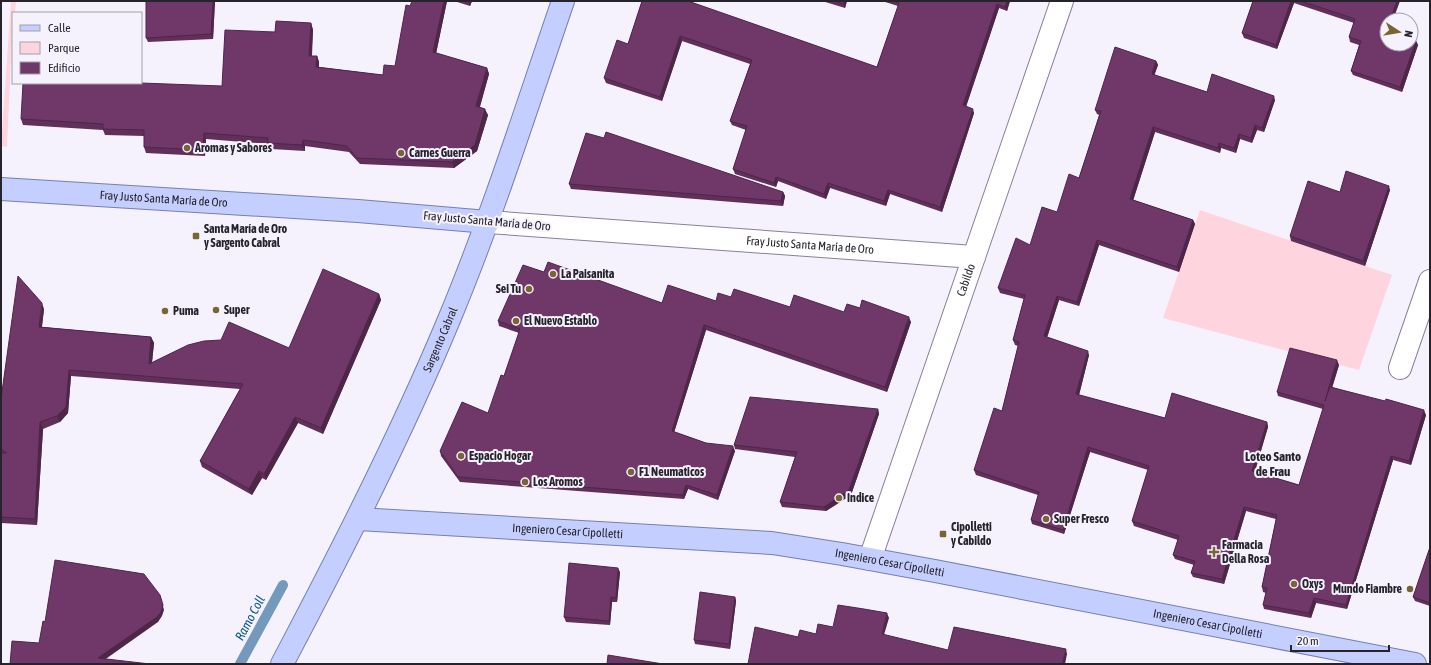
<svg xmlns="http://www.w3.org/2000/svg" width="1431" height="665" font-family="'Asap Condensed',sans-serif">
<rect width="100%" height="100%" fill="#f6f2fd"/>
<g fill="#fed4df">
<polygon points="11,1 16,1 15,13 13,13 7,147 1,146"/>
<polygon points="1200,210 1392,275 1359,370 1163,318"/>
</g>
<g fill="none" stroke-linecap="round" stroke-linejoin="round">
<polyline stroke="#7599bc" stroke-width="10" points="240,664 283,585"/>
<g stroke="#898097" stroke-width="24">
<g id="minor">
<path id="s1" d="M488,222L974,257"/>
<polyline points="1400,368 1430,281"/>
<path id="s2" d="M870,559L1062,1"/>
</g>
</g>
<g stroke="#747eb6" stroke-width="24">
<g id="major">
<path id="s3" d="M1,189L358,211L488,222"/>
<path id="s4" d="M358,519L772,543L842,554L935,571L1415,664"/>
<path id="s5" d="M282,664C341,552 399,439 448,322C492,217 526,109 563,1"/>
</g>
</g>
<use href="#minor" stroke="#fff" stroke-width="22"/>
<use href="#major" stroke="#c5cfff" stroke-width="22"/>
</g>
<g fill="#602f5a">
<polygon points="215,1 213,39 148,42 146,38"/>
<polygon points="447,1 436,53 487,68 489,74 480,107 488,115 477,151 454,168 360,164 349,152 305,146 305,151 271,149 269,144 206,139 205,156 146,153 144,147 144,136 105,135 103,130 23,125 21,119 222,86 275,32 311,23 313,30 312,56 317,56 319,62 319,67 383,75 395,66 410,6"/>
<polygon points="454,1 472,1 470,6"/>
<polygon points="642,1 877,67 898,6 882,1 1010,1 1007,11 999,8 966,106 974,113 942,212 890,194 886,206 830,188 826,199 778,181 776,187 735,174 733,169 746,130 732,125 730,121 750,64 682,41 662,101 606,83 604,78 628,44"/>
<polygon points="822,1 847,1 845,8"/>
<polygon points="1253,1 1400,1 1387,20 1387,44 1416,41 1418,45 1402,92 1353,75 1351,71 1359,45 1350,42 1349,37 1354,23 1294,3 1277,49 1244,38 1242,33"/>
<polygon points="1156,61 1158,65 1154,75 1207,92 1275,100 1264,132 1257,130 1252,143 1240,139 1236,153 1221,148 1220,153 1155,132 1133,200 1193,220 1195,224 1179,272 1099,245 1079,306 1059,300 1047,337 1089,355 1079,395 1165,418 1267,422 1268,427 1255,472 1299,485 1323,409 1278,396 1277,392 1339,365 1332,387 1426,415 1411,465 1393,460 1347,609 1316,603 1311,618 1264,609 1263,605 1266,593 1263,592 1262,587 1276,519 1246,511 1224,584 1193,577 1191,573 1194,565 1175,559 1173,555 1178,540 1134,526 1132,521 1148,470 1090,452 1064,534 1032,524 1031,520 1038,495 976,475 974,470 1002,411 1018,346 1015,345 1013,340 1024,299 1000,293 998,288 1030,245 1057,212 1079,178 1099,115 1097,114 1095,110"/>
<polygon points="604,138 783,192 785,196 783,206 571,189 569,184"/>
<polygon points="1390,190 1365,266 1291,241 1290,236 1340,192"/>
<polygon points="544,272 662,303 716,301 731,297 790,307 844,312 860,308 911,322 887,392 706,330 674,432 706,443 735,451 718,500 688,489 684,499 460,482 441,456 440,451 488,413 504,376 519,333 499,326 498,321"/>
<polygon points="379,294 381,300 323,434 298,423 266,480 262,478 252,495 202,467 200,461 240,389 71,376 68,413 60,422 43,429 37,525 1,523 1,399 44,309 42,327 151,337 154,343 152,363 289,348"/>
<polygon points="878,409 879,414 851,495 826,511 782,507 780,502 795,457 735,449 734,445"/>
<polygon points="1430,547 1430,606 1415,601 1413,597"/>
<polygon points="620,572 617,602 612,602 610,625 566,622 564,617"/>
<polygon points="735,597 736,601 730,649 695,644 694,640"/>
</g>
<g fill="#4e264a">
<polygon points="213,1 215,1 213,39 211,34"/>
<polygon points="444,1 447,1 435,59 433,52"/>
<polygon points="468,1 472,1 470,6"/>
<polygon points="844,1 847,1 845,8 843,4"/>
<polygon points="1007,1 1010,1 1007,11 1005,7"/>
<polygon points="1291,1 1293,1 1294,3 1277,49 1276,45"/>
<polygon points="1397,1 1400,1 1393,20 1390,20"/>
<polygon points="997,4 999,8 965,110 963,105"/>
<polygon points="311,23 313,30 311,62 309,56"/>
<polygon points="680,36 682,41 662,101 660,97"/>
<polygon points="1416,41 1418,45 1402,92 1400,87"/>
<polygon points="317,56 319,62 318,73 316,67"/>
<polygon points="1156,61 1158,65 1153,79 1152,74"/>
<polygon points="487,68 489,74 478,112 476,106"/>
<polygon points="1274,96 1275,100 1264,132 1262,128"/>
<polygon points="485,109 488,115 477,151 454,168 452,162"/>
<polygon points="973,109 974,113 942,212 940,207"/>
<polygon points="1255,125 1257,130 1252,143 1251,138"/>
<polygon points="1153,127 1155,132 1132,204 1130,199"/>
<polygon points="204,133 206,139 205,156 203,150"/>
<polygon points="1239,134 1240,139 1236,153 1234,148"/>
<polygon points="303,140 305,146 305,151 302,145"/>
<polygon points="1219,143 1221,148 1220,153 1218,148"/>
<polygon points="776,177 778,181 776,187 774,183"/>
<polygon points="828,183 830,188 826,199 824,194"/>
<polygon points="1389,186 1390,190 1365,266 1363,261"/>
<polygon points="888,190 890,194 886,206 884,201"/>
<polygon points="783,192 785,196 783,206 781,201"/>
<polygon points="1193,220 1195,224 1179,272 1177,267"/>
<polygon points="1097,240 1099,245 1079,306 1077,302"/>
<polygon points="379,294 381,300 323,434 321,428"/>
<polygon points="1057,296 1059,300 1046,341 1044,336"/>
<polygon points="42,303 44,309 41,333 39,327"/>
<polygon points="909,317 911,322 887,392 885,387"/>
<polygon points="704,325 706,330 673,436 672,431"/>
<polygon points="151,337 154,343 151,370 149,364"/>
<polygon points="1088,351 1089,355 1078,399 1076,394"/>
<polygon points="1337,360 1339,365 1327,405 1325,401"/>
<polygon points="69,370 71,376 68,413 60,422 57,416"/>
<polygon points="878,409 879,414 851,495 826,511 824,507"/>
<polygon points="1424,410 1426,415 1411,465 1409,461"/>
<polygon points="295,417 298,423 266,480 264,474"/>
<polygon points="40,422 43,429 37,525 35,519"/>
<polygon points="1267,422 1268,427 1253,475 1252,471"/>
<polygon points="733,446 735,451 718,500 717,495"/>
<polygon points="1088,447 1090,452 1064,534 1063,530"/>
<polygon points="1391,456 1393,460 1347,609 1346,605"/>
<polygon points="259,471 262,478 252,495 249,489"/>
<polygon points="686,485 688,489 684,499 683,495"/>
<polygon points="1244,507 1246,511 1224,584 1222,579"/>
<polygon points="618,568 620,572 617,602 616,598"/>
<polygon points="160,595 164,610 162,616 158,622 100,663 98,658"/>
<polygon points="611,597 612,602 610,625 609,621"/>
<polygon points="735,597 736,601 730,649 729,644"/>
<polygon points="1314,598 1316,603 1311,618 1309,613"/>
<polygon points="887,613 889,618 883,638 882,634"/>
<polygon points="1066,649 1067,654 1065,664 1062,664"/>
</g>
<g fill="#703769" stroke="#4e264a">
<polygon points="146,1 213,1 211,34 146,38"/>
<polygon points="412,1 444,1 433,52 487,68 476,106 485,109 475,145 452,162 357,158 347,146 303,140 302,145 268,143 268,138 204,133 203,150 144,147 144,130 103,129 103,124 21,119 23,83 141,83 222,86 225,30 275,32 276,21 311,23 309,56 317,56 316,67 383,75 384,65 395,66 406,5 410,6"/>
<polygon points="642,1 688,1 877,67 899,3 893,1 1007,1 1005,7 997,4 963,105 973,109 940,207 888,190 884,201 828,183 824,194 776,177 774,183 733,169 747,126 730,121 752,60 680,36 660,97 604,78 617,40 628,44"/>
<polygon points="835,1 844,1 843,4"/>
<polygon points="1253,1 1291,1 1276,45 1242,33"/>
<polygon points="1301,1 1397,1 1390,20 1387,20 1387,27 1386,30 1387,31 1387,44 1411,44 1411,39 1416,41 1400,87 1351,71 1361,41 1349,37 1355,19"/>
<polygon points="1115,47 1156,61 1152,74 1207,92 1212,74 1274,96 1262,128 1255,125 1251,138 1239,134 1234,148 1219,143 1218,148 1153,127 1130,199 1193,220 1177,267 1097,240 1077,302 1057,296 1044,336 1088,351 1076,394 1165,418 1172,393 1267,422 1252,471 1299,485 1324,405 1277,392 1290,348 1337,360 1325,401 1330,387 1385,401 1386,399 1424,410 1409,461 1391,456 1346,605 1314,598 1309,613 1263,605 1267,588 1262,587 1277,515 1244,507 1222,579 1191,573 1195,561 1173,555 1179,536 1132,521 1149,466 1088,447 1063,530 1031,520 1039,492 974,470 994,408 1002,411 1019,342 1013,340 1025,295 998,288 1016,238 1030,245 1042,207 1057,212 1069,174 1079,178 1101,111 1095,110"/>
<polygon points="606,132 783,192 781,201 569,184 586,133 604,138"/>
<polygon points="1346,171 1389,186 1363,261 1290,236 1308,181 1340,192"/>
<polygon points="548,262 662,303 668,285 716,301 718,293 731,297 734,289 790,307 794,295 844,312 847,304 860,308 862,300 909,317 885,387 704,325 672,431 706,443 733,446 717,495 686,485 683,495 458,477 440,451 462,402 488,413 501,375 504,376 520,329 498,321 523,265 544,272"/>
<polygon points="323,269 379,294 321,428 295,417 264,474 259,471 249,489 200,461 243,384 69,370 66,407 57,416 40,422 35,519 1,517 1,453 7,453 1,449 1,399 18,276 42,303 39,327 151,337 149,364 188,345 204,341 221,340 229,322 289,348"/>
<polygon points="750,397 878,409 849,490 824,507 780,502 797,452 734,445"/>
<polygon points="1430,547 1430,603 1413,597"/>
<polygon points="55,560 144,574 160,595 163,605 161,612 157,617 98,658 150,664 10,664 12,641 39,643 43,621 45,622"/>
<polygon points="569,563 618,568 616,598 611,597 609,621 564,617"/>
<polygon points="700,592 735,597 729,644 694,640"/>
<polygon points="838,605 864,609 887,613 882,634 948,650 954,627 1066,649 1062,664 748,664 755,627 798,637 800,630 816,634 818,624 833,627"/>
<polygon points="608,655 663,664 607,664"/>
</g>
<g fill="#786534" stroke="#f6f2fd" stroke-width="1.5">
<circle cx="187" cy="148" r="4"/>
<circle cx="401" cy="153" r="4"/>
<rect x="192" y="232" width="8" height="8" rx="2"/>
<circle cx="553" cy="274" r="4"/>
<circle cx="529" cy="289" r="4"/>
<circle cx="216" cy="310" r="4"/>
<circle cx="165" cy="311" r="4"/>
<circle cx="516" cy="321" r="4"/>
<circle cx="461" cy="456" r="4"/>
<circle cx="631" cy="472" r="4"/>
<circle cx="525" cy="482" r="4"/>
<circle cx="839" cy="498" r="4"/>
<circle cx="1046" cy="519" r="4"/>
<rect x="939" y="530" width="8" height="8" rx="2"/>
<path d="M1212 546h4v4h4v4h-4v4h-4v-4h-4v-4h4z"/>
<circle cx="1294" cy="584" r="4"/>
<circle cx="1410" cy="589" r="4"/>
</g>
<g text-anchor="middle" dominant-baseline="central" stroke-width="4" stroke-linejoin="round" paint-order="stroke">
<g font-size="12" font-weight="bold" fill="#27232d" stroke="#f6f2fd" text-anchor="start">
<text x="195" y="148">Aromas y Sabores</text>
<text x="409" y="153">Carnes Guerra</text>
<text x="204" y="229">Santa María de Oro<tspan x="204" dy="14">y Sargento Cabral</tspan></text>
<text x="561" y="274">La Paisanita</text>
<text x="521" y="289" text-anchor="end">Sei Tu</text>
<text x="224" y="310">Super</text>
<text x="173" y="311">Puma</text>
<text x="524" y="321">El Nuevo Establo</text>
<text x="469" y="456">Espacio Hogar</text>
<text x="639" y="472">F1 Neumaticos</text>
<text x="533" y="482">Los Aromos</text>
<text x="847" y="498">Indice</text>
<text x="1054" y="519">Super Fresco</text>
<text x="951" y="527">Cipolletti<tspan x="951" dy="14">y Cabildo</tspan></text>
<text x="1222" y="545">Farmacia<tspan x="1222" dy="14">Della Rosa</tspan></text>
<text x="1302" y="584">Oxys</text>
<text x="1402" y="589" text-anchor="end">Mundo Fiambre</text>
</g>
<g font-size="12" fill="#27232d" stroke="#f6f2fd">
<text stroke="none"><textPath href="#s3" startOffset="163">Fray Justo Santa María de Oro</textPath></text>
<text transform="translate(487 221) rotate(5)">Fray Justo Santa María de Oro</text>
<text stroke="none"><textPath href="#s1" startOffset="323">Fray Justo Santa María de Oro</textPath></text>
<text stroke="none"><textPath href="#s2" startOffset="295">Cabildo</textPath></text>
<text stroke="none"><textPath href="#s5" startOffset="361">Sargento Cabral</textPath></text>
<text stroke="none"><textPath href="#s4" startOffset="210">Ingeniero Cesar Cipolletti</textPath></text>
<text stroke="none"><textPath href="#s4" startOffset="534">Ingeniero Cesar Cipolletti</textPath></text>
<text stroke="none"><textPath href="#s4" startOffset="858">Ingeniero Cesar Cipolletti</textPath></text>
</g>
<g font-size="13" font-weight="bold" fill="#27232d" stroke="#f6f2fd">
<text x="1273" y="456">Loteo Santo<tspan x="1273" dy="15">de Frau</tspan></text>
</g>
<g font-size="13" font-style="italic" fill="#05578b" stroke="#f6f2fd">
<text transform="translate(250 618) rotate(-62)">Ramo Coll</text>
</g>
</g>
<rect width="1431" height="665" fill="none" stroke="#27232d" stroke-width="4"/>
<rect x="12" y="12" width="130" height="72" fill="#f6f2fd" stroke="#a39faa"/>
<rect x="20" y="25" width="20" height="6" fill="#c5cfff" stroke="#a39faa"/>
<text x="48" y="32" font-size="12" fill="#27232d">Calle</text>
<rect x="20" y="42" width="20" height="12" fill="#fed4df" stroke="#a39faa"/>
<text x="48" y="52" font-size="12" fill="#27232d">Parque</text>
<rect x="20" y="62" width="20" height="12" fill="#703769" stroke="#a39faa"/>
<text x="48" y="72" font-size="12" fill="#27232d">Edificio</text>
<g transform="translate(1399 32) rotate(102)"><circle r="19" fill="#f6f2fd" stroke="#a39faa"/>
<path d="M0-3L7 15L0 10L-7 15Z" fill="#786534"/>
<text y="-6" font-size="11" font-weight="bold" text-anchor="middle" fill="#27232d">N</text>
</g>
<path d="M1291 645v6h98v-6" fill="none" stroke="#27232d" stroke-width="2"/>
<text x="1297" y="645" font-size="12" fill="#27232d" stroke="#f6f2fd" stroke-width="3" paint-order="stroke">20 m</text>
</svg>
